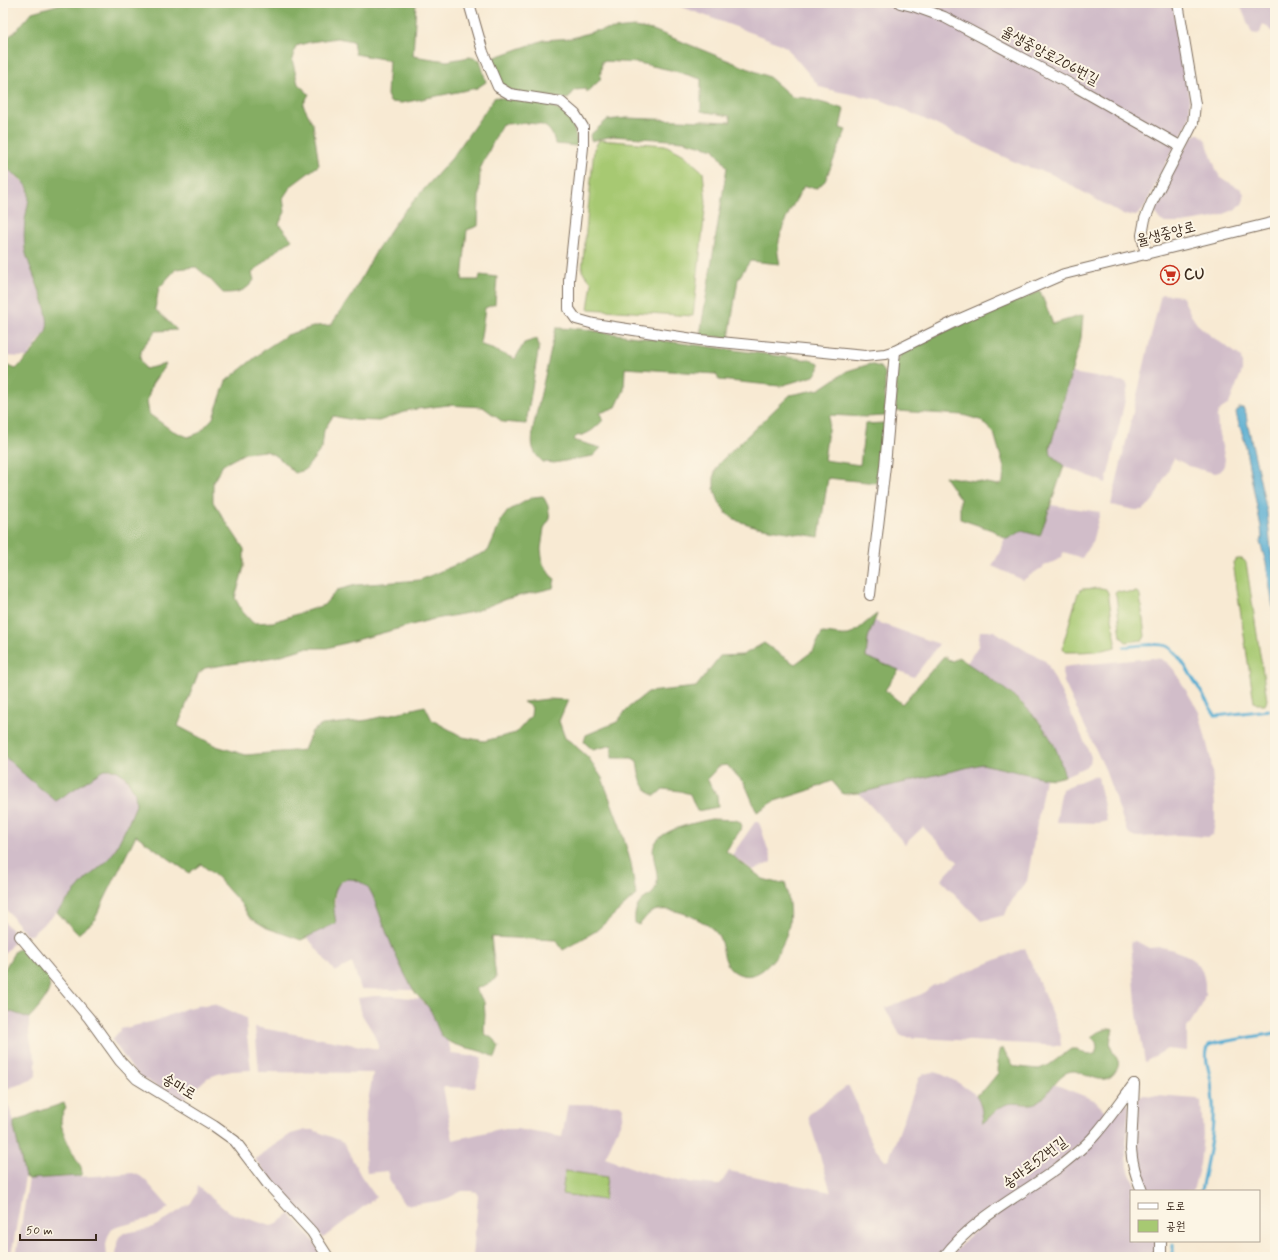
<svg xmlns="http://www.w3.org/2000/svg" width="1278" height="1260" font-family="Mynerve,'Poor Story',sans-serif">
<rect width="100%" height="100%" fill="#fcf5e5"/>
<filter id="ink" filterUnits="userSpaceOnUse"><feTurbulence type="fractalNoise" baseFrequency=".025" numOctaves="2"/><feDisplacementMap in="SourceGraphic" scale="8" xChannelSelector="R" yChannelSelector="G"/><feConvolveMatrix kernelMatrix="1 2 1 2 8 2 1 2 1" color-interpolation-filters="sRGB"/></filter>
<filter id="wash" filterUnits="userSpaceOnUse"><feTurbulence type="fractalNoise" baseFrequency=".012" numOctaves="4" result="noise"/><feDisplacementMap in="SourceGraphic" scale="16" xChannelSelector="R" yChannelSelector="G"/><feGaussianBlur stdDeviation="0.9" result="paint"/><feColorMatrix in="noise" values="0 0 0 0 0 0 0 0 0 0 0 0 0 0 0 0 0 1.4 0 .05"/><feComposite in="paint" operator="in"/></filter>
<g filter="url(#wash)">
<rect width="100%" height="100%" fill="#f8ead3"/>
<g fill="#d1bdc9">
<polygon points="671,3 1173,3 1190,103 1190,112 1188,122 1170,155 1143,210 1136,216 1122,214 1051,174 1019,164 905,110 881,100 835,91 820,87 786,47 771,40"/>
<polygon points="1239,3 1275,3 1275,33 1263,24 1260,33 1257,34 1252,33"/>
<polygon points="1196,134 1199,134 1202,136 1206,141 1217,172 1221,178 1241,189 1244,194 1244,199 1242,204 1234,210 1214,218 1182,223 1165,223 1160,220 1153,210 1174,168 1191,139"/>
<polygon points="3,166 26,184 28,190 29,198 25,221 25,247 29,263 43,302 47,317 47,327 44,334 27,357 3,356"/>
<polygon points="1161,294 1182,296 1191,315 1197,324 1211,336 1240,356 1242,362 1242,371 1229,404 1221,409 1217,415 1218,430 1225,459 1224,465 1221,471 1216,473 1206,471 1189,466 1174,458 1154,499 1148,506 1142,510 1135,510 1111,505"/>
<polygon points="1071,373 1126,382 1128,387 1106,483 1064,466 1051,455 1050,449"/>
<polygon points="1051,505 1100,512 1092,542 1082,558 1063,552 1062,558 1046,565 1023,580 992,566 1000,552 1005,537 1007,539 1022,531 1040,536"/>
<polygon points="874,621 939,644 914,677 866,657 868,638"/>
<polygon points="980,631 994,631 1028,652 1043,659 1047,663 1087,747 1091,757 1090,763 1085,767 1065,776 1054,744 1038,720 1020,701 1005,689 967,663 978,646"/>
<polygon points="1152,658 1161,659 1168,663 1174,670 1199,712 1211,760 1215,805 1215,821 1213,834 1208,837 1179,835 1139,837 1132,836 1127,831 1104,767 1064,682 1062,672 1064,667 1070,666"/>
<polygon points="3,755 28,778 56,801 105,769 118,771 126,777 135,793 136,805 128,824 114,852 105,863 86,880 57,912 31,935 26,935 3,905"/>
<polygon points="982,764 1045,778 1027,881 1010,903 1005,915 981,921 941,880 958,862 923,827 905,844 859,793"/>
<polygon points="1093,776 1098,777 1107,821 1099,823 1056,822 1062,789"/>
<polygon points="755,822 758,822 760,825 772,862 753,870 732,855"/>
<polygon points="346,879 353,879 361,882 368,888 373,896 399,961 413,990 361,989 352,963 335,972 307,937 336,923 334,911 336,889 339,884"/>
<polygon points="3,920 12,931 14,937 12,944 3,956"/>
<polygon points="1136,941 1149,948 1161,947 1170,949 1186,955 1194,960 1199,966 1203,973 1205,983 1205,995 1202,1005 1187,1028 1187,1051 1167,1049 1145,1062 1137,1014 1131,942"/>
<polygon points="1025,948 1060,1034 1061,1046 904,1037 900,1035 885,1008 922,994 932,986"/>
<polygon points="375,996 392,996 420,999 429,1008 442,1036 447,1041 452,1054 469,1056 478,1056 482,1058 475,1088 443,1087 453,1140 500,1129 517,1129 562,1137 568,1104 620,1105 623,1108 622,1119 605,1158 647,1173 678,1181 717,1185 721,1183 729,1171 831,1192 808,1116 812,1111 846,1087 849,1087 858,1106 867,1134 873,1145 885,1160 889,1159 919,1078 924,1074 933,1072 941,1074 957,1082 976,1095 979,1099 982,1111 983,1123 1002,1106 1009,1103 1029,1105 1042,1099 1054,1084 1094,1100 1108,1114 1093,1131 1055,1166 940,1257 473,1257 478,1196 477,1192 470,1191 462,1191 448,1198 439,1201 410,1205 405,1204 402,1201 396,1192 390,1181 387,1171 367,1173 365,1155 366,1113 373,1073 259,1072 255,1027 378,1049 378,1043 374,1034 362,1015 358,998"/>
<polygon points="213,1004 220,1006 246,1018 247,1036 251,1070 232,1071 218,1074 207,1078 182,1101 141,1077 131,1067 112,1040 121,1029 158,1020 187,1008 203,1005"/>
<polygon points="3,1009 29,1018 29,1032 32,1049 36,1060 36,1076 31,1080 18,1085 3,1090"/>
<polygon points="3,1090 14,1122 14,1127 25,1177 13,1245 10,1257 3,1257"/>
<polygon points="1143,1095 1197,1099 1201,1102 1203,1134 1202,1146 1200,1164 1193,1191 1147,1191 1141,1176 1135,1155 1137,1100 1139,1097"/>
<polygon points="1127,1102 1129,1105 1126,1143 1126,1159 1130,1174 1138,1191 1131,1191 1131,1241 1157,1241 1157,1257 950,1257 967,1238 990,1219 1030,1193 1125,1103"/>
<polygon points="306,1130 313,1130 339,1140 343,1143 346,1147 361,1176 376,1197 323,1238 282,1193 255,1159 273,1146 291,1134"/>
<polygon points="133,1173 140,1176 145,1180 169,1207 157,1216 147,1219 117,1227 112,1229 108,1236 106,1244 107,1257 16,1257 29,1179 96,1176"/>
<polygon points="197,1186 227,1211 236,1215 271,1226 277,1224 290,1214 309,1235 324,1257 116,1257 117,1243 119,1237 124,1233 149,1229 159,1224 191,1203 196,1194"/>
</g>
<g fill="#a7c972" stroke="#717a48">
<polygon points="599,140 665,145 683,154 703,172 706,202 693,316 588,309 592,283 582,271 594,149"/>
<polygon points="1237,559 1242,559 1246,562 1267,700 1265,704 1257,704 1254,702 1233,562"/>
<path d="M1101,588L1106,589L1108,593L1116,642L1115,647C1099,652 1083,652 1066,652L1063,648L1064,641L1078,593L1082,589Z"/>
<polygon points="1118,591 1128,593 1137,592 1140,595 1145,636 1143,640 1126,642 1121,637 1116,595 1115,593"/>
<polygon points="565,1171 607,1177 604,1200 562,1194"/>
</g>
<g fill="#85ad64" stroke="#606c41">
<path d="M64,3H106L116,5H174L194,3H416L413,56L447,61L470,57L480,60L486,82L477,88L402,103L390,102L387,95L389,60L355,54L353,41L337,38L310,42L296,46L292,59L298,84L309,94L303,105L313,124L319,165L291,186L283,198L285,212L279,224L292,240L277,250L252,273L254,280C246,292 237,293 223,293L209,278L196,267L176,269L159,288L155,309L177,330L156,331L142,348L140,358L145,369L166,364L152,384L147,401L149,414L171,430L188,437L199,433L213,418L226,381L267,348L287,335L316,326L331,325L353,293L378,248L401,215L452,158L495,97L552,106L563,113L572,123L576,137L577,146L555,144C554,137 552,132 546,127C538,121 512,124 502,124L480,169L478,226L467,230L462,280H479L480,275L497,277L495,304L485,308L480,344L515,359L524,343L537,339L539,346L526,424L503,422L483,407L448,405L410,410L379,421L353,420L333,416L324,430L322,448L305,470L295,473L278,457L266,451L245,453L223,465L213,482V502L244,549V567L235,598L242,611L253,623L273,622L324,605L337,590L356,585L420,580L488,551L502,519L508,511L533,497L543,496L548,506L550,519L544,528L541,549L543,564L551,576L555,579L553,588L506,599L473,612L430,620L327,648H305L275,657L205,668L198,674L178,726L216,746L246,755L304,750L312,731L322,725L368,720L425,706L432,720L463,737L484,741L516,733L531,716L532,707L523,702L548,699L568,700L559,721L565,738L571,742L588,757L602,778L620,826L631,863L636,895L596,931L563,950L556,940L491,937L496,978L490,983L475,989L484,1002L485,1015L484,1029L485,1034L495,1040L499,1047L495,1058C479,1047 458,1049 446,1040C436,1032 436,1018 429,1008C424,1001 417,997 413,989C396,961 385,928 373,896C372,894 370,890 368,888C361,880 345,874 338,885C331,896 334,911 336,923L301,940L267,928L249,917L242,905L217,877L201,864L189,873L136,835L94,921L78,934L57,912L86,879L105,863L114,852L128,824L136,805L135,793L126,777L118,771L113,769H105L56,801L28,778L3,755V364L16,369C26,359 44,341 47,328C51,309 29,270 25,249C24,240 24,230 25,221C26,211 31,198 28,188C24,179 11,172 3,166V41L16,31L32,12Z"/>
<path d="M634,27L653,30L769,77L792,97L806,98L844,109L840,128L846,130L825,181L817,188L804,186C793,205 780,225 778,248C777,253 779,259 780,264L750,261L738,279L729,338L700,335L727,167L714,149L684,141L613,136L591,141L590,135L607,120L627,118L731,122L730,116L701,111V79L675,71L639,63L602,61L600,80L587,92L586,89L575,90L568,99L519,93L500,86L490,59L544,40L572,38L595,31Z"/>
<polygon points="1040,291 1053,324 1083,315 1081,338 1050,448 1051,455 1064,466 1040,536 1022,531 1007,539 992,530 960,519 960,499 944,476 998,485 1003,482 1004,468 994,433 980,420 963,415 896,411 896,364 902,352 918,343"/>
<path d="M556,328L581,329L665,341L810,360L819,363V369L814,376L780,386L719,380L716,374L625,368L624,390L616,407L600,413L603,420C596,428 588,435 577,436L573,440L601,448L593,456L554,463L543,462C530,450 532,445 533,428Z"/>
<polygon points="870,364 880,367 885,374 885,416 866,417 830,415 824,460 860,465 865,424 884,423 876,483 828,478 819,537 757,527 738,521 727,514 719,502 714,489 714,475 719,463 790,395 820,389 847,371"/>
<path d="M877,614L868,638L866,657L899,670L885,690L902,704L944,656L949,660L953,661L958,657C994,681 1033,704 1054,745C1059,754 1061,766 1065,776L1053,779L1045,778L982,764L859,793L843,794L832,781L807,791L775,801L757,812L745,784L727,765L719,766L707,779L717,795L718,807L697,811L690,794L680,791L663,789L655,796C641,789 639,775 637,761L632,758H612V745L593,750L584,742L586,735L617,722L628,708L648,692L696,687L720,656L743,655L764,643L782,656L795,664L813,651L822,633C830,633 840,636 848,635C855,634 869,619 877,614Z"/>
<path d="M711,819L736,820L740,822L742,826L739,832L726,851L763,879L777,883L785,882C788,895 791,911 789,924C786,945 764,984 739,974C721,967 725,947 718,935C708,920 666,902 650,913C646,916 643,921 639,925L635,923C634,911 637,903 647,897C650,895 653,894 654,891C659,883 657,873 655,864C654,858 652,851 654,846C659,829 696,823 711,819Z"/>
<path d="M19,949C28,950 31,956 36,962C40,966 46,971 48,977C55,991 38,1008 29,1018L3,1009V972L15,951Z"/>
<path d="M1111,1028L1113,1029C1112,1034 1109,1042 1111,1047C1113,1056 1122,1060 1117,1069C1105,1091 1087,1071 1073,1071C1058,1072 1052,1090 1042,1099C1032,1109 1019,1101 1007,1104C998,1107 990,1117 983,1123C982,1114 982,1103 976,1095L984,1090L998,1073C999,1066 996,1055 1000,1049H1003L1013,1065L1018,1067L1039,1069L1049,1065L1071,1049H1077L1087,1055L1095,1054L1097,1047L1096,1042L1091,1037L1098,1032Z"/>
<path d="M64,1103L66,1108C64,1112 61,1115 61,1120C60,1131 75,1157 81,1167L82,1173L80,1176L29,1179L25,1177L14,1127V1122L32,1114Z"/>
</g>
<path fill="#54acd1" stroke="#486b78" d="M1239,408H1243L1246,413L1247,421L1267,512L1271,551L1275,571V621L1266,563L1260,542L1262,538L1261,527L1247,456C1247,440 1238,427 1236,412Z"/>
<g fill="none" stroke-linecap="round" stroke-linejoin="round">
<g stroke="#54acd1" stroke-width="3">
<path d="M1124,647C1136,646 1156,642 1167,646C1179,650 1207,704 1216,716L1268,710"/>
<path d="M1201,1191C1206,1162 1215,1133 1213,1103C1212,1096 1212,1088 1211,1081C1209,1069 1203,1056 1209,1045L1216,1043L1275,1033"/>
<polyline points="1173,1244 1173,1257"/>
</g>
</g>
</g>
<g filter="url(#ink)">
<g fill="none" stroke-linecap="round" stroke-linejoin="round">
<g stroke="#7d6d5d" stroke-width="12">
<g id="minor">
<polyline points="469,3 483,52 498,87 510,94 561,102 575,114 583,127 583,147 569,280 569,309 576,319 594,324 700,340 865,356 885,354 895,351 960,319 1064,274 1275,222"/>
<polyline points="900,3 916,7 944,17 1076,87 1180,146"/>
<polyline points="1146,255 1142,235 1145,219 1152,202 1189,131 1193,123 1195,104 1178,3"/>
<polyline points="870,595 885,466 895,351"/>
<polyline points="20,936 89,1018 120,1061 137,1079 214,1126 235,1141 267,1183 312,1232 328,1257"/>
<path d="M1134,1084L1131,1149C1132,1164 1136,1177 1142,1191"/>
<polyline points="1161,1241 1161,1257"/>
<path d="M944,1257C973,1218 1020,1196 1059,1167C1069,1159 1087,1145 1095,1135C1109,1119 1121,1101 1134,1084"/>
</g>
</g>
<use href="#minor" stroke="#fff" stroke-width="10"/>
</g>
</g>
<defs>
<g id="supermarket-ring" transform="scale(1)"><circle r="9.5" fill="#fcf5e5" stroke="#c8321e" stroke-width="1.5"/><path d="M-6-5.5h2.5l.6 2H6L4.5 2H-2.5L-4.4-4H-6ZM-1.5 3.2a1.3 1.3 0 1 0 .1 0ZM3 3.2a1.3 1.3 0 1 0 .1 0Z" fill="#c8321e"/></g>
</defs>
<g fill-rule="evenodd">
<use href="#supermarket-ring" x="1170" y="275"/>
</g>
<g text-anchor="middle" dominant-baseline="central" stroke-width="4" stroke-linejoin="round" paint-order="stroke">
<g font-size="15" fill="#3b2a1e" stroke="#fcf5e5">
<text transform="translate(1050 56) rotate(28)">율생중앙로206번길</text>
<text transform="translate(1166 234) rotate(-14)">율생중앙로</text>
<text transform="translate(179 1087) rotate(31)">송마로</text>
<text transform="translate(1035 1163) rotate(-37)">송마로52번길</text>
</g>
<g font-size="15" font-weight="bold" fill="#3b2a1e" stroke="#fcf5e5" text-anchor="start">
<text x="1184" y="275">CU</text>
</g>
</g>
<rect width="1278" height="1260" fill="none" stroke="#fcf5e5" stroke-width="16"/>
<rect x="1130" y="1190" width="130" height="52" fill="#fcf5e5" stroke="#afa495"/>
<rect x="1138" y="1203" width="20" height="6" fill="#ffffff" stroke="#afa495"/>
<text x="1166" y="1210" font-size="12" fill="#3b2a1e">도로</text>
<rect x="1138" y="1220" width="20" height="12" fill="#a7c972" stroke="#afa495"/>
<text x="1166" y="1230" font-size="12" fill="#3b2a1e">공원</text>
<path d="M20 1234v6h76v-6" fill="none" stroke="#3b2a1e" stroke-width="2"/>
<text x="26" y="1234" font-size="12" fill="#3b2a1e" stroke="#fcf5e5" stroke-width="3" paint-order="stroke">50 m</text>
</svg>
